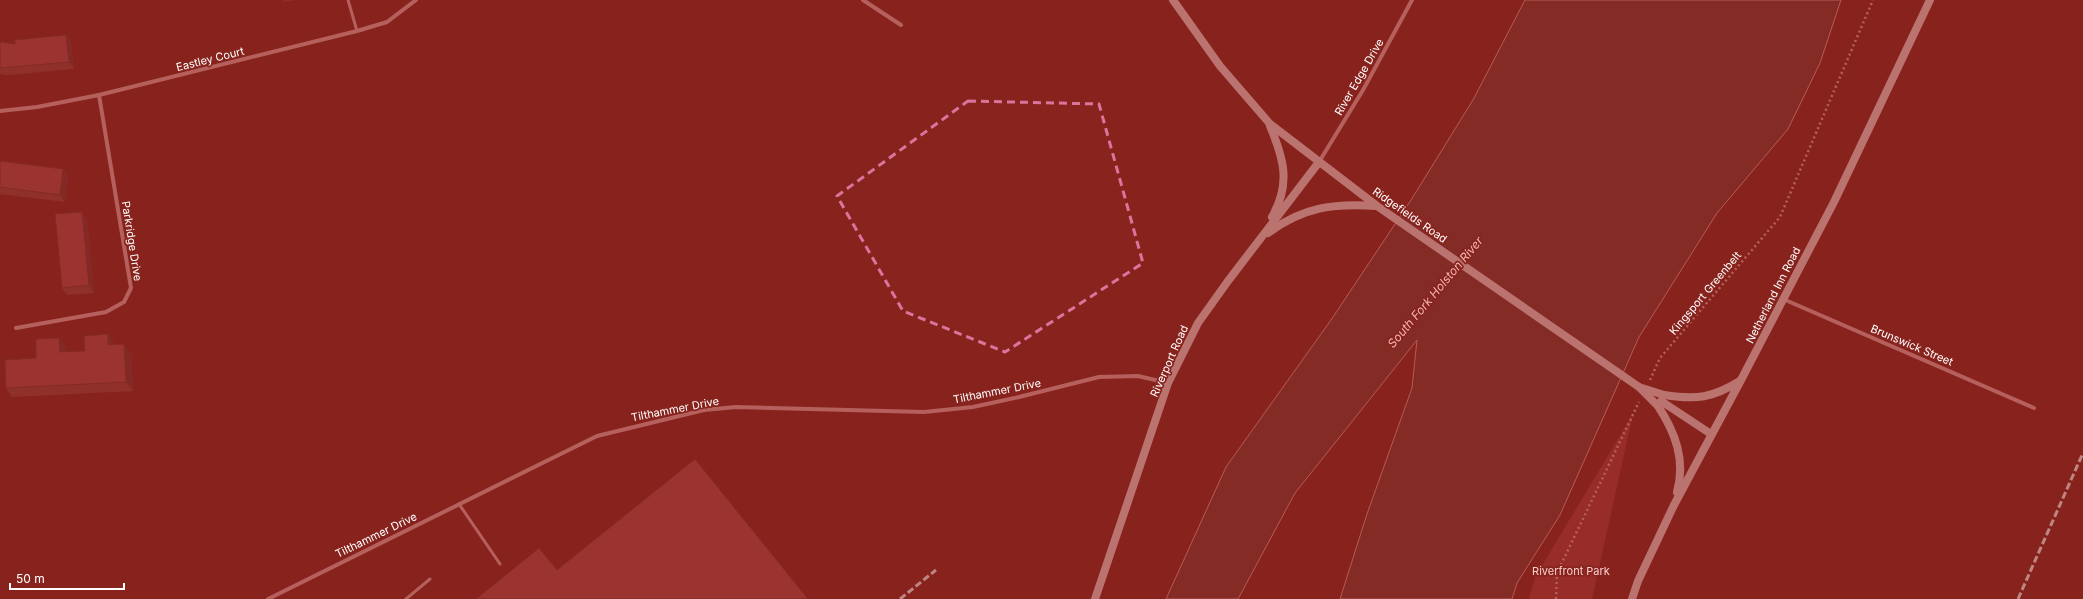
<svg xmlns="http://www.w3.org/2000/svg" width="2083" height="599" font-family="Inter,sans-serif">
<rect width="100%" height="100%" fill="#88231e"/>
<polygon fill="#a83835" points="1633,414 1592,599 1529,599 1535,577"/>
<polygon fill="#803532" stroke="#ed9d9c" points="1525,0 1841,0 1820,63 1788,129 1717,213 1639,337 1560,515 1517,583 1512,599 1340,599 1367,514 1412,388 1417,340 1295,493 1238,599 1166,599 1226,467 1331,320 1411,200 1473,100"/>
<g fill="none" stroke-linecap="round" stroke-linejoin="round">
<g stroke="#ebaaa9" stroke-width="2.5" stroke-dasharray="2 3" stroke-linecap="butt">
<polyline points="1650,380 1660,358 1780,217 1873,0"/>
<polyline points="1556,599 1557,573 1639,402"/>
</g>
<g stroke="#ebaaa9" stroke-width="3">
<polyline points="348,0 357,31"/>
<polyline points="459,504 500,564"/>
<polyline points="406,599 430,579"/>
</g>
<g stroke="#ebaaa9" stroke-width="4">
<polyline points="863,0 901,25"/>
<polyline points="0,111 37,107 99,95 357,31 387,22 416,0"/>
<polyline points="1319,162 1363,90 1412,0"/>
<polyline points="1783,299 2034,408"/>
<polyline points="16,328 106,312 124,302 131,288 99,95"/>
<polyline points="268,599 597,436 704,410 736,407 924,412 973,407 1019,397 1099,377 1138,376 1168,383"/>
</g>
<g stroke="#f8d6d4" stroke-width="8">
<polyline points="1173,0 1220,66 1270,124 1377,206 1639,387"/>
<path d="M1270,126C1284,159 1291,184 1272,217"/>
<path d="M1268,233C1303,207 1334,203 1376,206"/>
<path d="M1664,395C1697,400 1712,398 1740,381"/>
<polyline points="1661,401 1711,434"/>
<path d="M1658,406C1675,432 1686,460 1677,492"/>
<polyline points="1095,599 1168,383 1198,323 1228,281 1319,162"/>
<polyline points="1632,599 1638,581 1674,505 1741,380 1834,202 1930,0"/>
</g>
<g stroke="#fff" stroke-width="3" stroke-dasharray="7 3" stroke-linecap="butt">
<polyline points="900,599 936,570"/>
<polyline points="2018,599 2083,453"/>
</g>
<g stroke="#f8d6d4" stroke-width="8">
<polyline points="1639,387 1658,406"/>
<polyline points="1642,388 1664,395"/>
</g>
</g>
<g fill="#98403d">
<polygon points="283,0 295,0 284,2"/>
<polygon points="66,35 71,42 74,69 7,75 0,74 0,42 15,44"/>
<polygon points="0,161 68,176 65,202 0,194"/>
<polygon points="87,219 94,293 67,295 62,288"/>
<polygon points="108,334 114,344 131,353 133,391 12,397 6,388 66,347 66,352 85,351"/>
</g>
<g fill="#7c3432">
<polygon points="66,35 71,42 74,69 69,62"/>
<polygon points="63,169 68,176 65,202 60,195"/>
<polygon points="82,212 87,219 94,293 89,285"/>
<polygon points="108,334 114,344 115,354 108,345"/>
<polygon points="59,338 66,347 66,361 60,352"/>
<polygon points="124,344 131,353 133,391 126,382"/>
</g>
<g fill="#b14a47" stroke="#7c3432">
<polygon points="66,35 69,62 0,68 0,42 15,44 15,40"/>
<polygon points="0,161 63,169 60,195 0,187"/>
<polygon points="82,212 89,285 62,288 55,214"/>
<polygon points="108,334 108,345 124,344 126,382 6,388 5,360 36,358 36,339 59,338 60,352 85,351 84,336"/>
<polygon points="695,459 808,599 476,599 539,548 557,570"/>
</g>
<path d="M0 0H2083V599H0ZM968,101L1099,104L1143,263L1005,352L903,311L837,196Z" fill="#88231e" fill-opacity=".55" fill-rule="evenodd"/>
<path fill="none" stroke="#da749d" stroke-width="3" stroke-dasharray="8 5" stroke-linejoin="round" d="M968,101L1099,104L1143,263L1005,352L903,311L837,196Z"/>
<g text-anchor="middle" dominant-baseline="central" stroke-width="3.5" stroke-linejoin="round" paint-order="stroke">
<g font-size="11" fill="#fff" stroke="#88231e">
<text transform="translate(210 59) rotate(-14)">Eastley Court</text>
<text transform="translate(1359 77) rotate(-60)">River Edge Drive</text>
<text transform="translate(1410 215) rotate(35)">Ridgefields Road</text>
<text transform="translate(132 241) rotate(81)">Parkridge Drive</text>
<text transform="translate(1705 293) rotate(-50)">Kingsport Greenbelt</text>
<text transform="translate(1773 295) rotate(-63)">Netherland Inn Road</text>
<text transform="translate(1912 345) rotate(23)">Brunswick Street</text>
<text transform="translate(1169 361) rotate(-66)">Riverport Road</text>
<text transform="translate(997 391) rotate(-11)">Tilthammer Drive</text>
<text transform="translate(675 409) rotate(-11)">Tilthammer Drive</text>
<text transform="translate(376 535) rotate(-26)">Tilthammer Drive</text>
</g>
<g font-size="11" fill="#f8cfce" stroke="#88231e">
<text x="1571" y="571">Riverfront Park</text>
</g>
<g font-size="12" font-style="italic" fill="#f2b6b4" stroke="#88231e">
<text transform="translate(1435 292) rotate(-50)">South Fork Holston River</text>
</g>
</g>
<path d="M10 583v6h114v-6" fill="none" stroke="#ffffff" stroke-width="2"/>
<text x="16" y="583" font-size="12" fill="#ffffff" stroke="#88231e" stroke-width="3" paint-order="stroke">50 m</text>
</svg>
